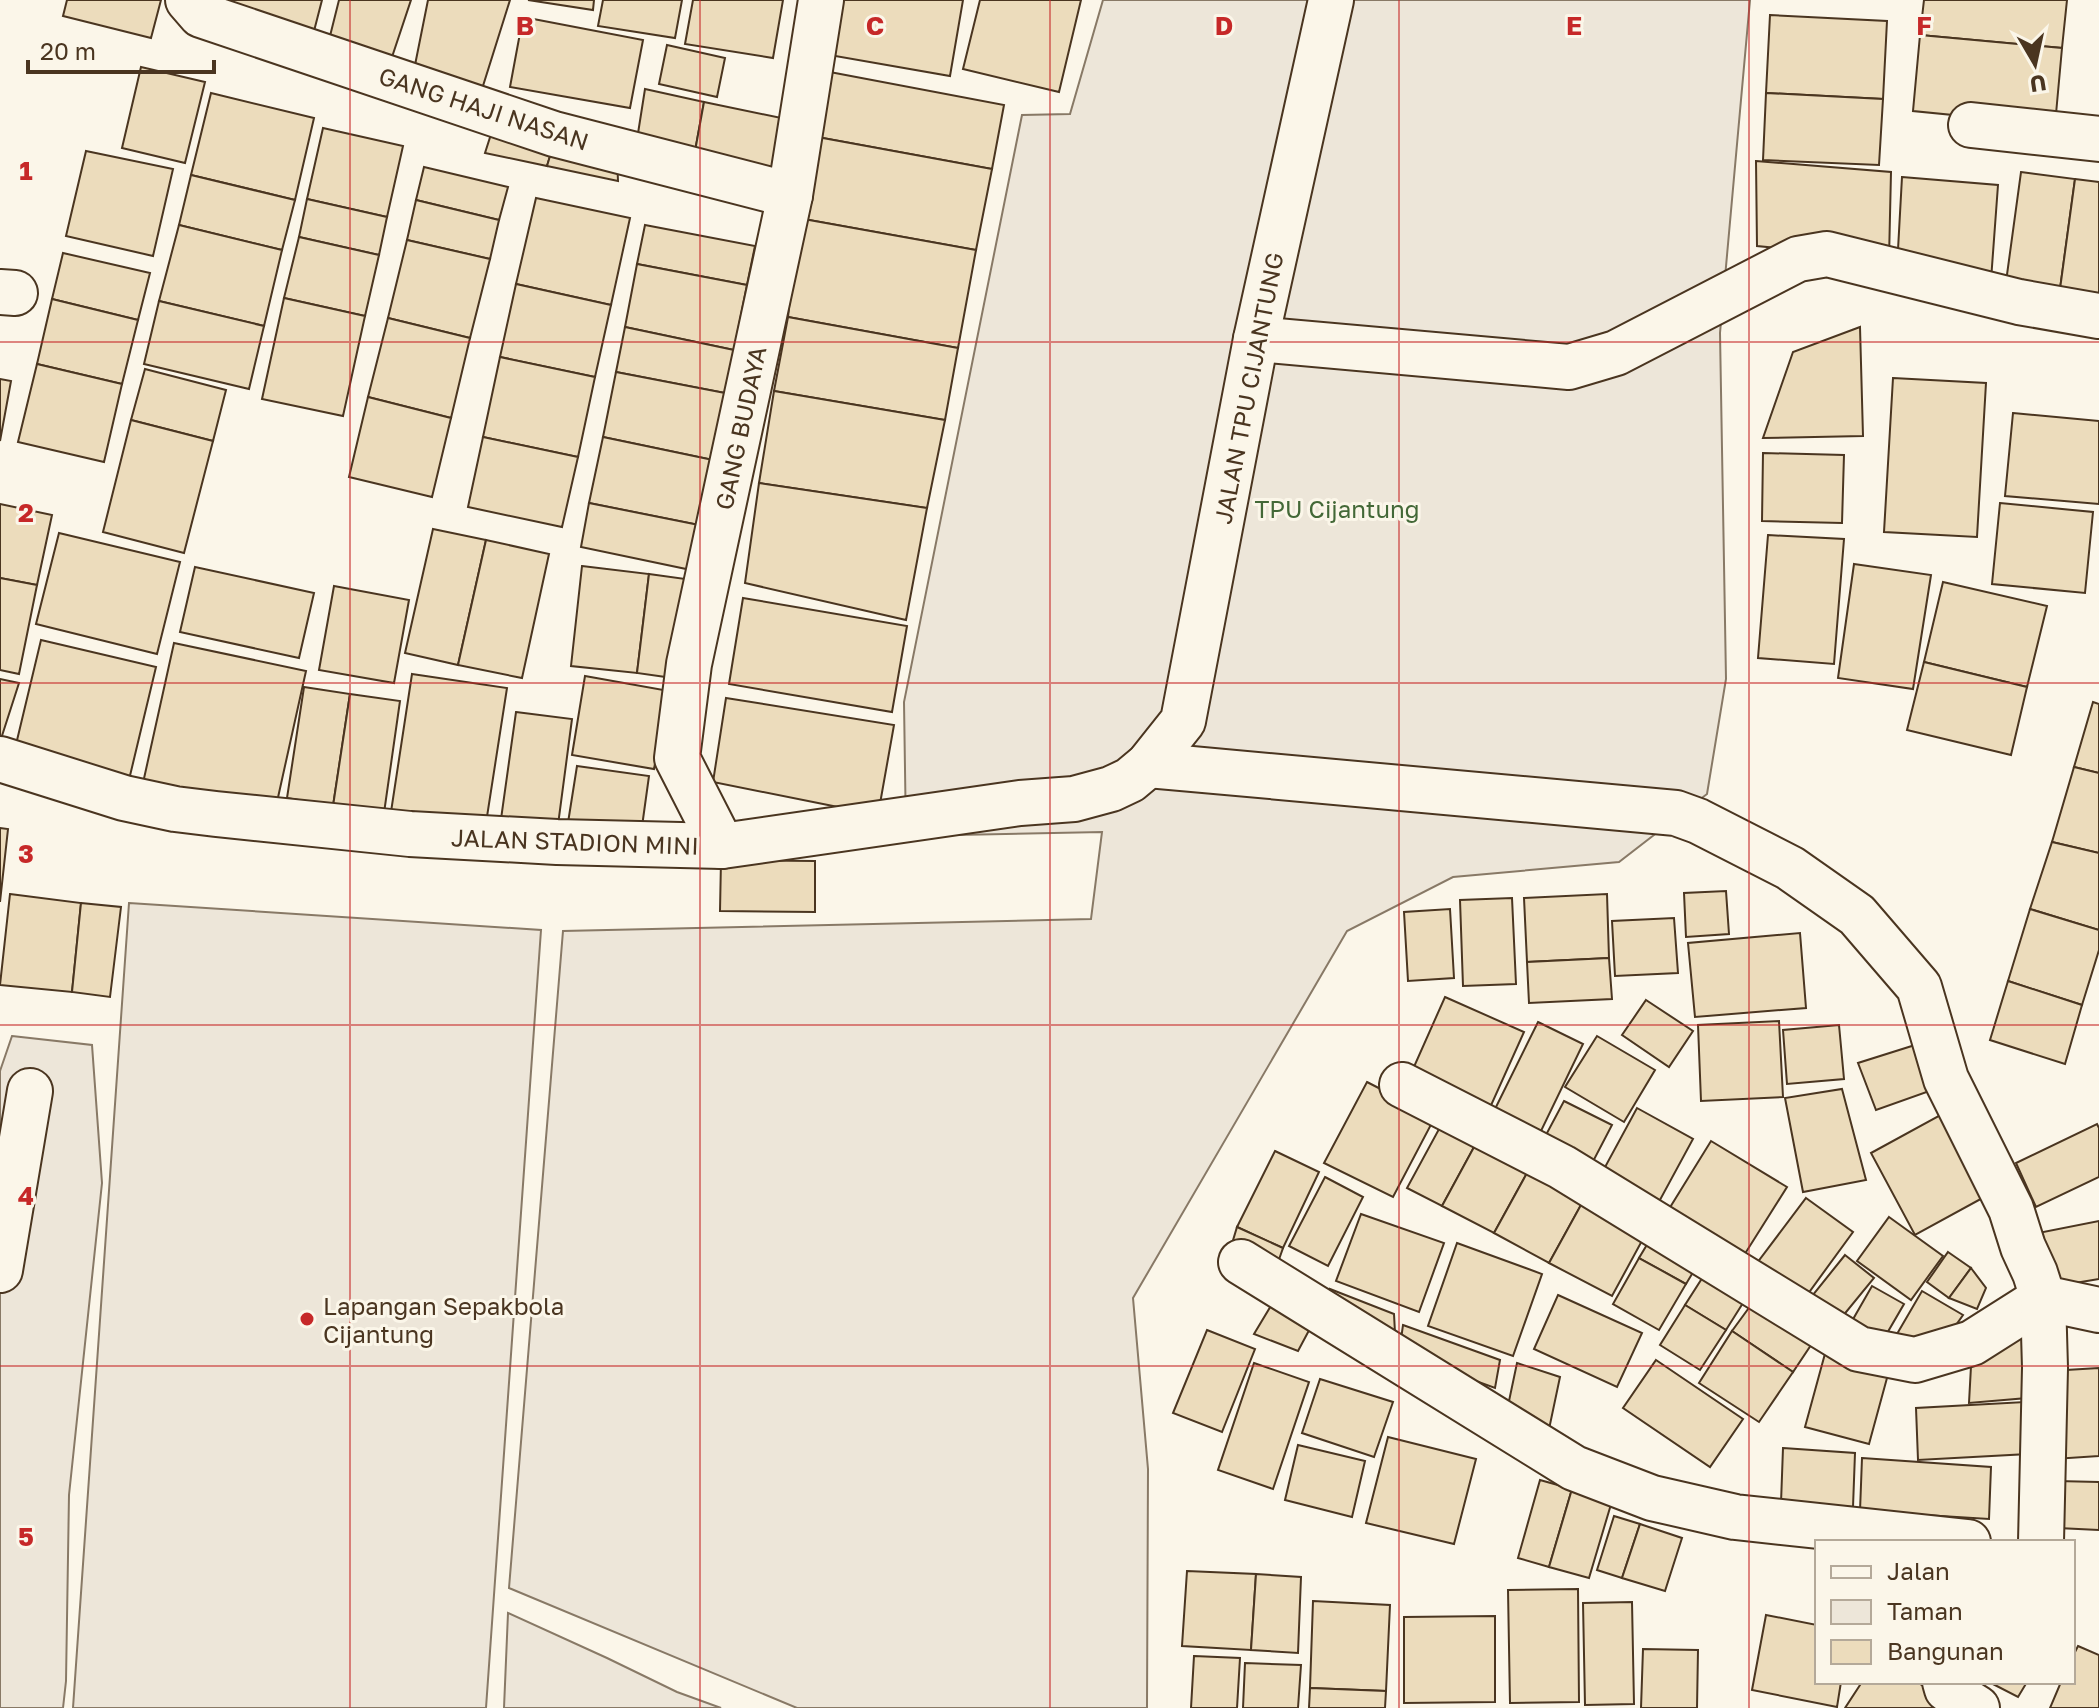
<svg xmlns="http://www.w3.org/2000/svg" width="2099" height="1708" font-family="'Golos Text',sans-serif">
<rect width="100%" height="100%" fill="#fbf6e9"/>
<g fill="#ede6d9" stroke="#887966" stroke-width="2">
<polygon points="1103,0 1750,0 1720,333 1726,679 1707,794 1619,862 1453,877 1347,931 1133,1298 1148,1469 1147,1708 797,1708 509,1588 563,931 1091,919 1102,832 906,836 904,702 1022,115 1070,114"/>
<polygon points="129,903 541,930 486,1708 73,1708"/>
<polygon points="12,1036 92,1045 102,1183 69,1495 66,1681 63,1708 0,1708 0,1071"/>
<polygon points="508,1613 607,1658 677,1692 721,1708 504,1708"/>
</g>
<g fill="#ecdcbc" stroke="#4a3520" stroke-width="2">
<polygon points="67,0 161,0 151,38 63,16"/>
<polygon points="232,0 322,0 314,31 229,10"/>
<polygon points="339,0 411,0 390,63 328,44"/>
<polygon points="428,0 510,0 482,89 413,75"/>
<polygon points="528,0 594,0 593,10"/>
<polygon points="603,0 682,0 675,38 598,26"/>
<polygon points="693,0 783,0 773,58 685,44"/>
<polygon points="827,0 963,0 950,76 818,53"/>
<polygon points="980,0 1081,0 1059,92 963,69"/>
<polygon points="1924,0 2067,0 2062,48 1920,35"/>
<polygon points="1770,15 1887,21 1883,99 1766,93"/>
<polygon points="523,17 643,40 630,108 510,87"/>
<polygon points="1920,35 2062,48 2055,125 1913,111"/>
<polygon points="667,45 725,58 717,97 659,84"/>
<polygon points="141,67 205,82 185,163 122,148"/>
<polygon points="814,69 1004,105 992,169 801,134"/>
<polygon points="645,89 704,102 693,162 636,146"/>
<polygon points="211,93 314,118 295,200 191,175"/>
<polygon points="1766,93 1883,99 1879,165 1763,160"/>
<polygon points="704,102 791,120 774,183 693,162"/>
<polygon points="323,128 403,146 387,217 307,199"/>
<polygon points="493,128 554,143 547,166 485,153"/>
<polygon points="801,134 992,169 976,250 798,218"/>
<polygon points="554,143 617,157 618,181 547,166"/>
<polygon points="86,151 173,169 153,256 66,236"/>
<polygon points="1756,161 1891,172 1889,259 1757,246"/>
<polygon points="424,167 508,187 499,220 416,200"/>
<polygon points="2021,172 2075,179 2060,289 2006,282"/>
<polygon points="191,175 295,200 282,250 179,225"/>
<polygon points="1902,177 1998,185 1991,280 1897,268"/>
<polygon points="2075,179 2099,182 2099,294 2060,289"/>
<polygon points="536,198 630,218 611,305 516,284"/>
<polygon points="307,199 387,217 379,255 299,237"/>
<polygon points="416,200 499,220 490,259 407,240"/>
<polygon points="798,218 976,250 958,348 788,317"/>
<polygon points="179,225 282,250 264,326 159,301"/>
<polygon points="645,225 755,246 747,285 637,264"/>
<polygon points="299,237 379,255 365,316 284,298"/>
<polygon points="407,240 490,259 470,338 388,318"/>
<polygon points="63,253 150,273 138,320 52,299"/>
<polygon points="637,264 747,285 734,350 625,327"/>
<polygon points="516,284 611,305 595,377 500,357"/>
<polygon points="284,298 365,316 343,416 262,399"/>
<polygon points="52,299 138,320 122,384 37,364"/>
<polygon points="159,301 264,326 249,389 144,364"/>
<polygon points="788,317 958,348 945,420 774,391"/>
<polygon points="388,318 470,338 451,418 368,397"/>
<polygon points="625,327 734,350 725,393 616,372"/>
<polygon points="1860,327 1863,436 1763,438 1793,352"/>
<polygon points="500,357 595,377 578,457 483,437"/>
<polygon points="37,364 122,384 104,462 18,442"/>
<polygon points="145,369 226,390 213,441 131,420"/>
<polygon points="616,372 725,393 713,460 603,437"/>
<polygon points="1893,378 1986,383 1977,537 1884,532"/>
<polygon points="0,379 11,381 0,441"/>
<polygon points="774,391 945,420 927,508 759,483"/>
<polygon points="368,397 451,418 432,497 349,477"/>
<polygon points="2013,413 2099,421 2099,504 2005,496"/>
<polygon points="131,420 213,441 184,553 103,532"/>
<polygon points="483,437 578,457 562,527 468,507"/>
<polygon points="603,437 713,460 699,525 589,503"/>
<polygon points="1763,453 1844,455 1842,523 1762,521"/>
<polygon points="759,483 927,508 906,620 745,583"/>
<polygon points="589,503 699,525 691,570 581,547"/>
<polygon points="2000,503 2093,512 2085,593 1992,584"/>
<polygon points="0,504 52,515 37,585 0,578"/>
<polygon points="433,529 486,540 458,665 405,653"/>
<polygon points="59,533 180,562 157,654 36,624"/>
<polygon points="1768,535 1844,539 1834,664 1758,658"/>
<polygon points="486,540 549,554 522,678 458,665"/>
<polygon points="1854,564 1931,575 1913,689 1838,678"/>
<polygon points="582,566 649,574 637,673 571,666"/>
<polygon points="195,567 314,593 299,658 180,632"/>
<polygon points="649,574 700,581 687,680 637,673"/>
<polygon points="0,578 37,585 19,674 0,670"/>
<polygon points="1943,582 2047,606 2027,687 1924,662"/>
<polygon points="334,586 409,600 394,683 319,670"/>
<polygon points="743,598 907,626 892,712 729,684"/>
<polygon points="41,640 156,667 128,784 13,757"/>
<polygon points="174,643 306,671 275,811 143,783"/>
<polygon points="1924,662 2027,687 2011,755 1907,730"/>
<polygon points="412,674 507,688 484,836 389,825"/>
<polygon points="585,676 669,691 654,769 572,755"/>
<polygon points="0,679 19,683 0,742"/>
<polygon points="304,687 350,694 333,806 287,798"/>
<polygon points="350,694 400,701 384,813 333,806"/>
<polygon points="726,698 894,725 878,815 713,782"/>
<polygon points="2093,702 2099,704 2099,773 2074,767"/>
<polygon points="516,712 572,719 558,825 501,819"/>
<polygon points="577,766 649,776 640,841 567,829"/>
<polygon points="2074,767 2099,773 2099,853 2052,842"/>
<polygon points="0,828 8,829 0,902"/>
<polygon points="2052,842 2099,853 2099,930 2030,909"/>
<polygon points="721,860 815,861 815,912 720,911"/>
<polygon points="1726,891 1729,934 1686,937 1684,893"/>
<polygon points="10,894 81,903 72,992 0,985"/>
<polygon points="1607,894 1609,958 1527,962 1524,898"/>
<polygon points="1512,898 1516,984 1463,986 1460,900"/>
<polygon points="81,903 121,907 110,997 72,992"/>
<polygon points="1450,909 1454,978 1408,981 1404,912"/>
<polygon points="2030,909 2099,930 2099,950 2082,1005 2008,981"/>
<polygon points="1674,918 1678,973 1615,976 1612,921"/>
<polygon points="1800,933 1806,1008 1695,1017 1688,943"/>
<polygon points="1609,958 1612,999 1529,1003 1527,962"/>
<polygon points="2008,981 2082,1005 2065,1064 1990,1040"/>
<polygon points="1445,997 1524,1032 1484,1121 1405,1087"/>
<polygon points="1646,1000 1693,1031 1669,1067 1622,1035"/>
<polygon points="1779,1021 1783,1097 1701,1101 1698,1025"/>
<polygon points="1538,1022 1583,1044 1541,1131 1495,1109"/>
<polygon points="1839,1025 1844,1079 1787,1084 1783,1030"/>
<polygon points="1597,1036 1655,1070 1624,1122 1565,1087"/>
<polygon points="1915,1045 1938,1088 1876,1110 1858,1063"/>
<polygon points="1367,1082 1435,1117 1393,1197 1324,1163"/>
<polygon points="1842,1089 1866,1180 1803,1192 1785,1098"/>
<polygon points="1564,1101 1612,1125 1587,1173 1539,1148"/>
<polygon points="1955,1107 1999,1189 1915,1235 1871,1153"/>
<polygon points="1637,1108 1693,1139 1654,1211 1598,1180"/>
<polygon points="1445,1118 1480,1136 1442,1206 1407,1188"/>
<polygon points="2097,1124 2099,1128 2099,1177 2036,1207 2016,1163"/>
<polygon points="1480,1136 1532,1164 1494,1233 1442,1206"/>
<polygon points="1711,1141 1787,1187 1736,1268 1661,1222"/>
<polygon points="1275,1151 1319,1172 1283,1248 1237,1227"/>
<polygon points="1532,1164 1587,1194 1549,1263 1494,1233"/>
<polygon points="1325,1177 1363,1197 1328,1266 1289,1246"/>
<polygon points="1587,1194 1650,1226 1612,1296 1549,1263"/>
<polygon points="1806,1198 1853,1232 1802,1302 1754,1267"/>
<polygon points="1361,1214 1444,1243 1419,1312 1336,1281"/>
<polygon points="1889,1217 1943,1256 1911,1300 1857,1261"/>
<polygon points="2099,1221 2099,1279 2045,1288 2028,1235"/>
<polygon points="1237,1227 1283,1248 1276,1268 1231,1247"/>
<polygon points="1654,1233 1701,1259 1686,1284 1639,1258"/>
<polygon points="1457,1243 1542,1274 1513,1356 1428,1326"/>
<polygon points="1948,1252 1971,1268 1949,1298 1927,1282"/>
<polygon points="1845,1255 1874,1278 1833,1328 1804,1306"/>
<polygon points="1639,1258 1686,1284 1659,1330 1613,1304"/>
<polygon points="1971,1268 1986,1288 1977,1309 1949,1298"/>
<polygon points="1708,1269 1748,1295 1726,1330 1685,1305"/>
<polygon points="1872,1286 1904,1304 1879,1347 1848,1328"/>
<polygon points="1330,1289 1394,1314 1395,1333 1331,1307"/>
<polygon points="1922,1291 1963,1315 1937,1352 1890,1346"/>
<polygon points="1759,1294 1819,1333 1793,1372 1732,1331"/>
<polygon points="1558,1295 1642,1333 1617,1387 1534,1349"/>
<polygon points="1272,1304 1314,1321 1298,1351 1254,1334"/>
<polygon points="1685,1305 1726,1330 1700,1370 1660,1345"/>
<polygon points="1403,1325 1500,1360 1495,1388 1399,1353"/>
<polygon points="1207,1330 1255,1349 1222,1432 1173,1413"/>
<polygon points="1732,1331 1793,1372 1759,1422 1699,1383"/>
<polygon points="2023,1335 2027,1398 1969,1403 1972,1348"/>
<polygon points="1826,1350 1890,1367 1869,1444 1805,1427"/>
<polygon points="1656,1360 1743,1419 1710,1467 1623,1408"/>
<polygon points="1254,1363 1309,1382 1273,1489 1218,1470"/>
<polygon points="1517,1363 1560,1377 1548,1434 1505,1420"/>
<polygon points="2099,1368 2099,1456 2054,1459 2050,1371"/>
<polygon points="1320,1379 1393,1402 1374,1457 1302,1433"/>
<polygon points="2025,1402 2028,1454 1918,1460 1916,1408"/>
<polygon points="1388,1437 1476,1459 1454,1544 1366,1523"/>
<polygon points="1298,1445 1365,1461 1352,1517 1285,1500"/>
<polygon points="1783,1448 1855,1453 1853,1507 1781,1503"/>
<polygon points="1862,1458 1991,1467 1989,1519 1860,1511"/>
<polygon points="1540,1480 1572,1489 1549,1567 1518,1558"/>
<polygon points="2057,1481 2099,1482 2099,1530 2058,1528"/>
<polygon points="1572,1489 1612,1501 1589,1578 1549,1567"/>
<polygon points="1614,1516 1640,1524 1622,1578 1597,1570"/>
<polygon points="1640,1524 1682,1538 1665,1591 1622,1578"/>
<polygon points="1187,1571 1256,1574 1251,1650 1182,1646"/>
<polygon points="1256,1574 1301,1577 1298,1653 1251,1650"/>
<polygon points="1578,1589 1579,1702 1510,1703 1508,1590"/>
<polygon points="1313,1601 1390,1605 1386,1691 1310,1688"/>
<polygon points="1632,1602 1634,1704 1585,1705 1583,1603"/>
<polygon points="1766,1615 1817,1625 1817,1682 1841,1682 1837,1707 1752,1690"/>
<polygon points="1495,1616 1495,1702 1404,1703 1404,1617"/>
<polygon points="2078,1646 2099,1655 2099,1708 2050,1708 2061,1682 2073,1682 2073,1656"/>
<polygon points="1643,1649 1698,1650 1697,1708 1641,1708"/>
<polygon points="1194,1656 1240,1658 1237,1708 1191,1708"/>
<polygon points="1245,1663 1301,1665 1298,1708 1243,1708"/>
<polygon points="1862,1682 1917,1682 1946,1701 1942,1708 1845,1708"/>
<polygon points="1989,1682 2027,1682 2018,1697"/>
<polygon points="1310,1688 1386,1691 1385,1708 1309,1708"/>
</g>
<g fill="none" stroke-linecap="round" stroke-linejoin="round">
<g stroke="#4a3520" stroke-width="48">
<g id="minor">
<polyline points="188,0 201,15 554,134 790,195"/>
<polyline points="1971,125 2099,139"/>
<polyline points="0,292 15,293"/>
<polyline points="1256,339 1569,367 1616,353 1798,259 1827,254 2019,302 2099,316"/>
<polyline points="0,759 124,798 175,809 216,814 410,834 557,842 722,846 1020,803 1074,799 1111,789 1130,780 1148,765 1183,721 1256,339 1331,0"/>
<polyline points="1148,765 1676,813 1698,821 1790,868 1857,915 1919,987 1946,1079 2011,1209 2023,1247 2035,1273 2043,1298 2099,1310"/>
<polyline points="722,846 677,758 689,664 790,195 821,0"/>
<polyline points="1402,1085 1562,1167 1859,1349 1915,1360 1972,1343 2043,1298"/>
<polyline points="1241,1262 1574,1468 1652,1498 1735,1517 1968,1542"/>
<polyline points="0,1270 30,1091"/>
<polyline points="2041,1542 2045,1368 2043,1298"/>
<polyline points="1945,1682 1947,1689 1977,1708"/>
</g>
</g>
<use href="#minor" stroke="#fbf6e9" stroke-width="44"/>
</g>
<path fill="none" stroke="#c62828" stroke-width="2" stroke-opacity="0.55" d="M350,0V1708M700,0V1708M1050,0V1708M1399,0V1708M1749,0V1708M0,342H2099M0,683H2099M0,1025H2099M0,1366H2099"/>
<circle fill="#c62828" stroke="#fbf6e9" stroke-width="3" cx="307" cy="1319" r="8"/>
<g text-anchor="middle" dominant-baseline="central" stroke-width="6" stroke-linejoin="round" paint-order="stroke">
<g font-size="24" fill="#4a3520" stroke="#fbf6e9">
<text transform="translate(484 108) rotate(18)">GANG HAJI NASAN</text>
<text transform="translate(1248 388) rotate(-79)">JALAN TPU CIJANTUNG</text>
<text transform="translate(740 428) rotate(-78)">GANG BUDAYA</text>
<text transform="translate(575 841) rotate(2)">JALAN STADION MINI</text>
</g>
<g font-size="24" fill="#436837" stroke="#fbf6e9">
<text x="1337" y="508">TPU Cijantung</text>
</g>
<g font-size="24" fill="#4a3520" stroke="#fbf6e9" text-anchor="start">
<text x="323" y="1305">Lapangan Sepakbola<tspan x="323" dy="28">Cijantung</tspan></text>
</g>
</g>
<g font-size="26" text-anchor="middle" font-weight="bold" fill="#c62828" stroke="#fbf6e9" stroke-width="6" stroke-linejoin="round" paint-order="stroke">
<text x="525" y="35">B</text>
<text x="875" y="35">C</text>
<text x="1224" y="35">D</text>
<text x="1574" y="35">E</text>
<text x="1924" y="35">F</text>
<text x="26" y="180">1</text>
<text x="26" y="522">2</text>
<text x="26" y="863">3</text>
<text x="26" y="1205">4</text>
<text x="26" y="1546">5</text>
</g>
<rect x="1815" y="1540" width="260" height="144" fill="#fbf6e9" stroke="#b4a999" stroke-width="2"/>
<rect x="1831" y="1566" width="40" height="12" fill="#fbf6e9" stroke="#b4a999" stroke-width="2"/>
<text x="1887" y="1580" font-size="24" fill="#4a3520">Jalan</text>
<rect x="1831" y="1600" width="40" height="24" fill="#ede6d9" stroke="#b4a999" stroke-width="2"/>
<text x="1887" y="1620" font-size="24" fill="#4a3520">Taman</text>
<rect x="1831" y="1640" width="40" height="24" fill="#ecdcbc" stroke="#b4a999" stroke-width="2"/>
<text x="1887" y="1660" font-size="24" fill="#4a3520">Bangunan</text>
<g transform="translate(2035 64) rotate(171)" stroke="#fbf6e9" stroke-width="6" paint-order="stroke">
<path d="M0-6L14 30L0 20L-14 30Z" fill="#4a3520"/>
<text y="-12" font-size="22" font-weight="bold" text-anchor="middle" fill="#4a3520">U</text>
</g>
<path d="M28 60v12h186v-12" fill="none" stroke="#4a3520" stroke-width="4"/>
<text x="40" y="60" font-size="24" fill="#4a3520" stroke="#fbf6e9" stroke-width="6" paint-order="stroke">20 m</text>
</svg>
